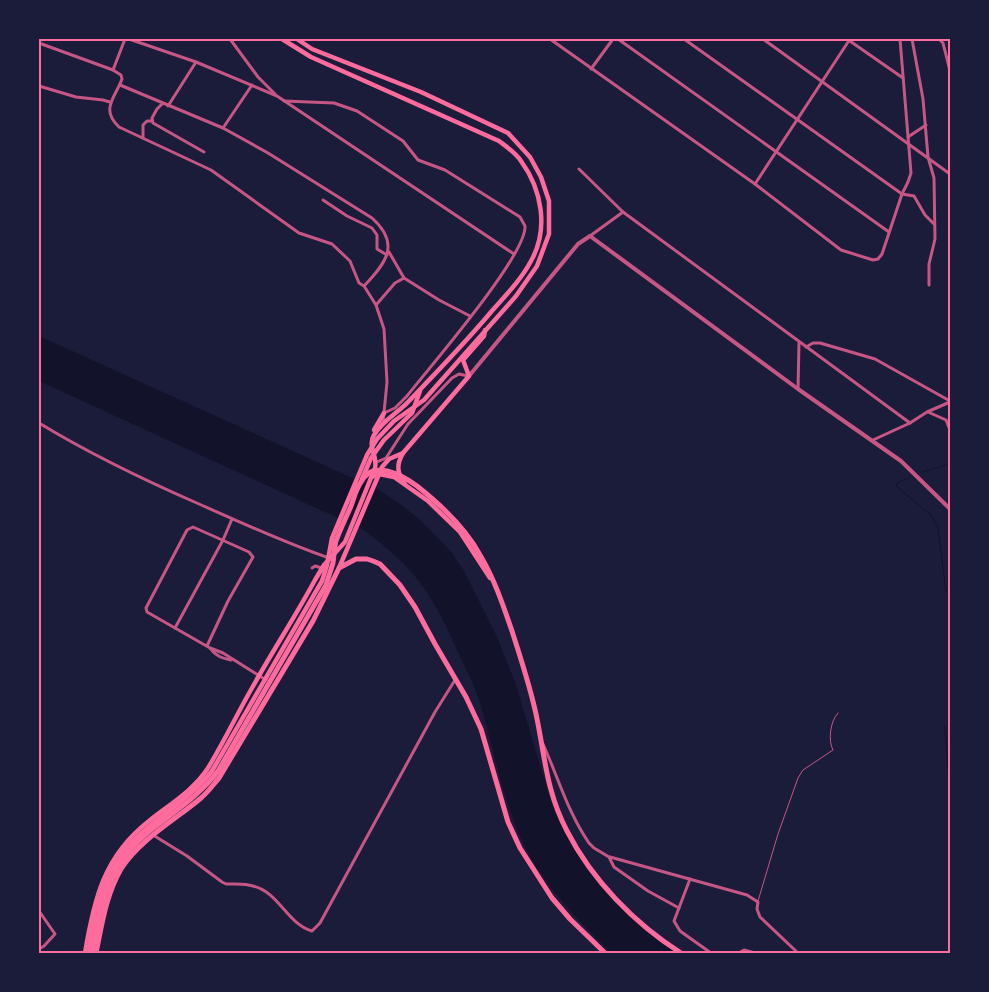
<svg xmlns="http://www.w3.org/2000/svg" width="989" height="992" font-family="'Source Sans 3',sans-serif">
<rect width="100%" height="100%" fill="#1b1b3a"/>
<path fill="#12122b" d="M39,336L379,490L400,504L418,518L452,553L464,571L497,637L516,685L552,805L575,849L632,918L676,953H612C580,923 543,884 524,845C502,799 494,748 479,700C474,684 465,668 458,652C432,593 415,567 362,529L39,381Z"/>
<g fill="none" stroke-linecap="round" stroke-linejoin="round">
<g stroke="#12122b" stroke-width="1">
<polyline points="922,472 950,464"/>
<polyline points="908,478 897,483 896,486 932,516 938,528 946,592"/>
<polyline points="945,726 950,795"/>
</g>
<path stroke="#c65784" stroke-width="1" d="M758,901L778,834L798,778L803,770L833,750C828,741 830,721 838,713"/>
<g stroke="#c65784" stroke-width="3">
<path d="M125,39L113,70L121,75L122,79C115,98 100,109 119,127L211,170L299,233L332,244L350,261L359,283L364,286L376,305L384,329L387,382L383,423"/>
<polyline points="129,39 196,62 277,96 514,254"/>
<polyline points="230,39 258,77 275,94"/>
<polyline points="550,39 755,184 841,250 873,260 878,259 882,254 902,194 908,182 911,173 900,39"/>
<polyline points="618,39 889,232"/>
<polyline points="684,39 902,194 914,196 925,215 934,224"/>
<polyline points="763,39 950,174"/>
<polyline points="847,39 903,78"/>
<polyline points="912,39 923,99 928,157 934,178 935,239 929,264 929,285"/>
<polyline points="939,39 943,43 950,71"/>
<polyline points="39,43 113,70"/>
<polyline points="591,69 613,39"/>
<path d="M120,85L223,128L268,153L372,218C401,244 386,263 364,286"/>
<polyline points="39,86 76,97 103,100 110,102"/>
<path d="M284,101L334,103L357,111L403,141L418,160L445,170L520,217L525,226C527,255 429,368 407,396L395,408L384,413"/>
<polyline points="162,104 157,109 152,118 153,123 204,152"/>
<polyline points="168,106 196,62"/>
<polyline points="223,128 252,85"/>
<polyline points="908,137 926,125"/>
<polyline points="143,138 143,125 147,121 152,121"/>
<polyline points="579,169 623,212 910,423"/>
<polyline points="755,184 850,39"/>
<polyline points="323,200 347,216 372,228 377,235 377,249 387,255"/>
<polyline points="590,236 623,212"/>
<polyline points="389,252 404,278 439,300 470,316"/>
<polyline points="376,305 395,283 404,278"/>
<polyline points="806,347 813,343 820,343 875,359 950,401"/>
<polyline points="798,389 799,343"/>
<polyline points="928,412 946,420 950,430"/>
<path d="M39,423C90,454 144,480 199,504C242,523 285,543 329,558"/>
<polyline points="873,440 910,423 927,412 950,402"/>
<polyline points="377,462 386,458 408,424 452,378 459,374 468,376"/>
<polyline points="312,568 315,566 322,568"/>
<polyline points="175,628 223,540 232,519"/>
<polyline points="207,646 228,601 253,557 249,552 193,527 187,530 146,608 147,612 210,648 223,653 266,680"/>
<path d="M210,648C216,656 221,658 231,660"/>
<path d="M543,744C558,777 568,813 589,843L594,848L609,857L614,867L648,891L679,908"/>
<path d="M153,835L187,856L222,882L226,884C234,884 245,883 253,886C279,892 287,924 312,931L320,923L435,712L455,680"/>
<polyline points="610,857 747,895 758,902 757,909 760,917 798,953"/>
<polyline points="690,879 674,921 680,931 711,953"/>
<polyline points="39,911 55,934 44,946 39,949"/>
<polyline points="739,953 744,950 755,953"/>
</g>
<polyline stroke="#c65784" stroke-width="4" points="469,376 578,244 590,236 798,389 901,461 950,509"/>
<g stroke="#ff6b9d" stroke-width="4.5">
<polyline points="374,430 384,413"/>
<polyline points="372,477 379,474 394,477 428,501 460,532 490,578"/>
<polyline points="362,479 371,458 384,440 412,413 420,391"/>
<path d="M405,484C397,473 396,465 403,453L469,376L463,360L484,336L485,330"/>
<polyline points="339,568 382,467 389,459 403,453"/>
<path d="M85,953C94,899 104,856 149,821C169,805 194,790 208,768C224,742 237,714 252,688C272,652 295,617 315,580L324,565L345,542L375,468C378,455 367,447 374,435C383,420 398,413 409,401C437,372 465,343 491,312C505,296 521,280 531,261C549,229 542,190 521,161C516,153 507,147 499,141L311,57L282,39"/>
<path d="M89,953C97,906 105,864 144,831C167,811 193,795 212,771L322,581L327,565L332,538L367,455L377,439L394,421L424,400L431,392L516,296L537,266L549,234V201L541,177L530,157L508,133L421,92L312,49L297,39"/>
</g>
<g stroke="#ff6b9d" stroke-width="5">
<path d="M93,953C101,901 108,864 152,829C175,811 200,795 218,771L326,585C328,578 331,570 333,563C334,556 334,548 336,541C340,529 346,518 351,506C354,498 356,489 361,482C373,459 402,475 417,486C441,505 465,527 480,555C494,578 503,605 512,631C521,659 530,686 536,714C545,756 546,791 567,831C592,880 635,924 681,953"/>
<path d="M96,953C102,924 106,895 121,869C139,840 175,820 201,798C208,792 213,785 219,778L313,621L339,568L356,559H367L373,561L380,564L400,585L415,607L435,644L466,697L481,729L508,822L520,848L552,898L570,919L605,953"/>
</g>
</g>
<rect width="989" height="992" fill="none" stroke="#1b1b3a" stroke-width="80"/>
<rect x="40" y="40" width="909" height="912" fill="none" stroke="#ff6b9d" stroke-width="2"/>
</svg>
